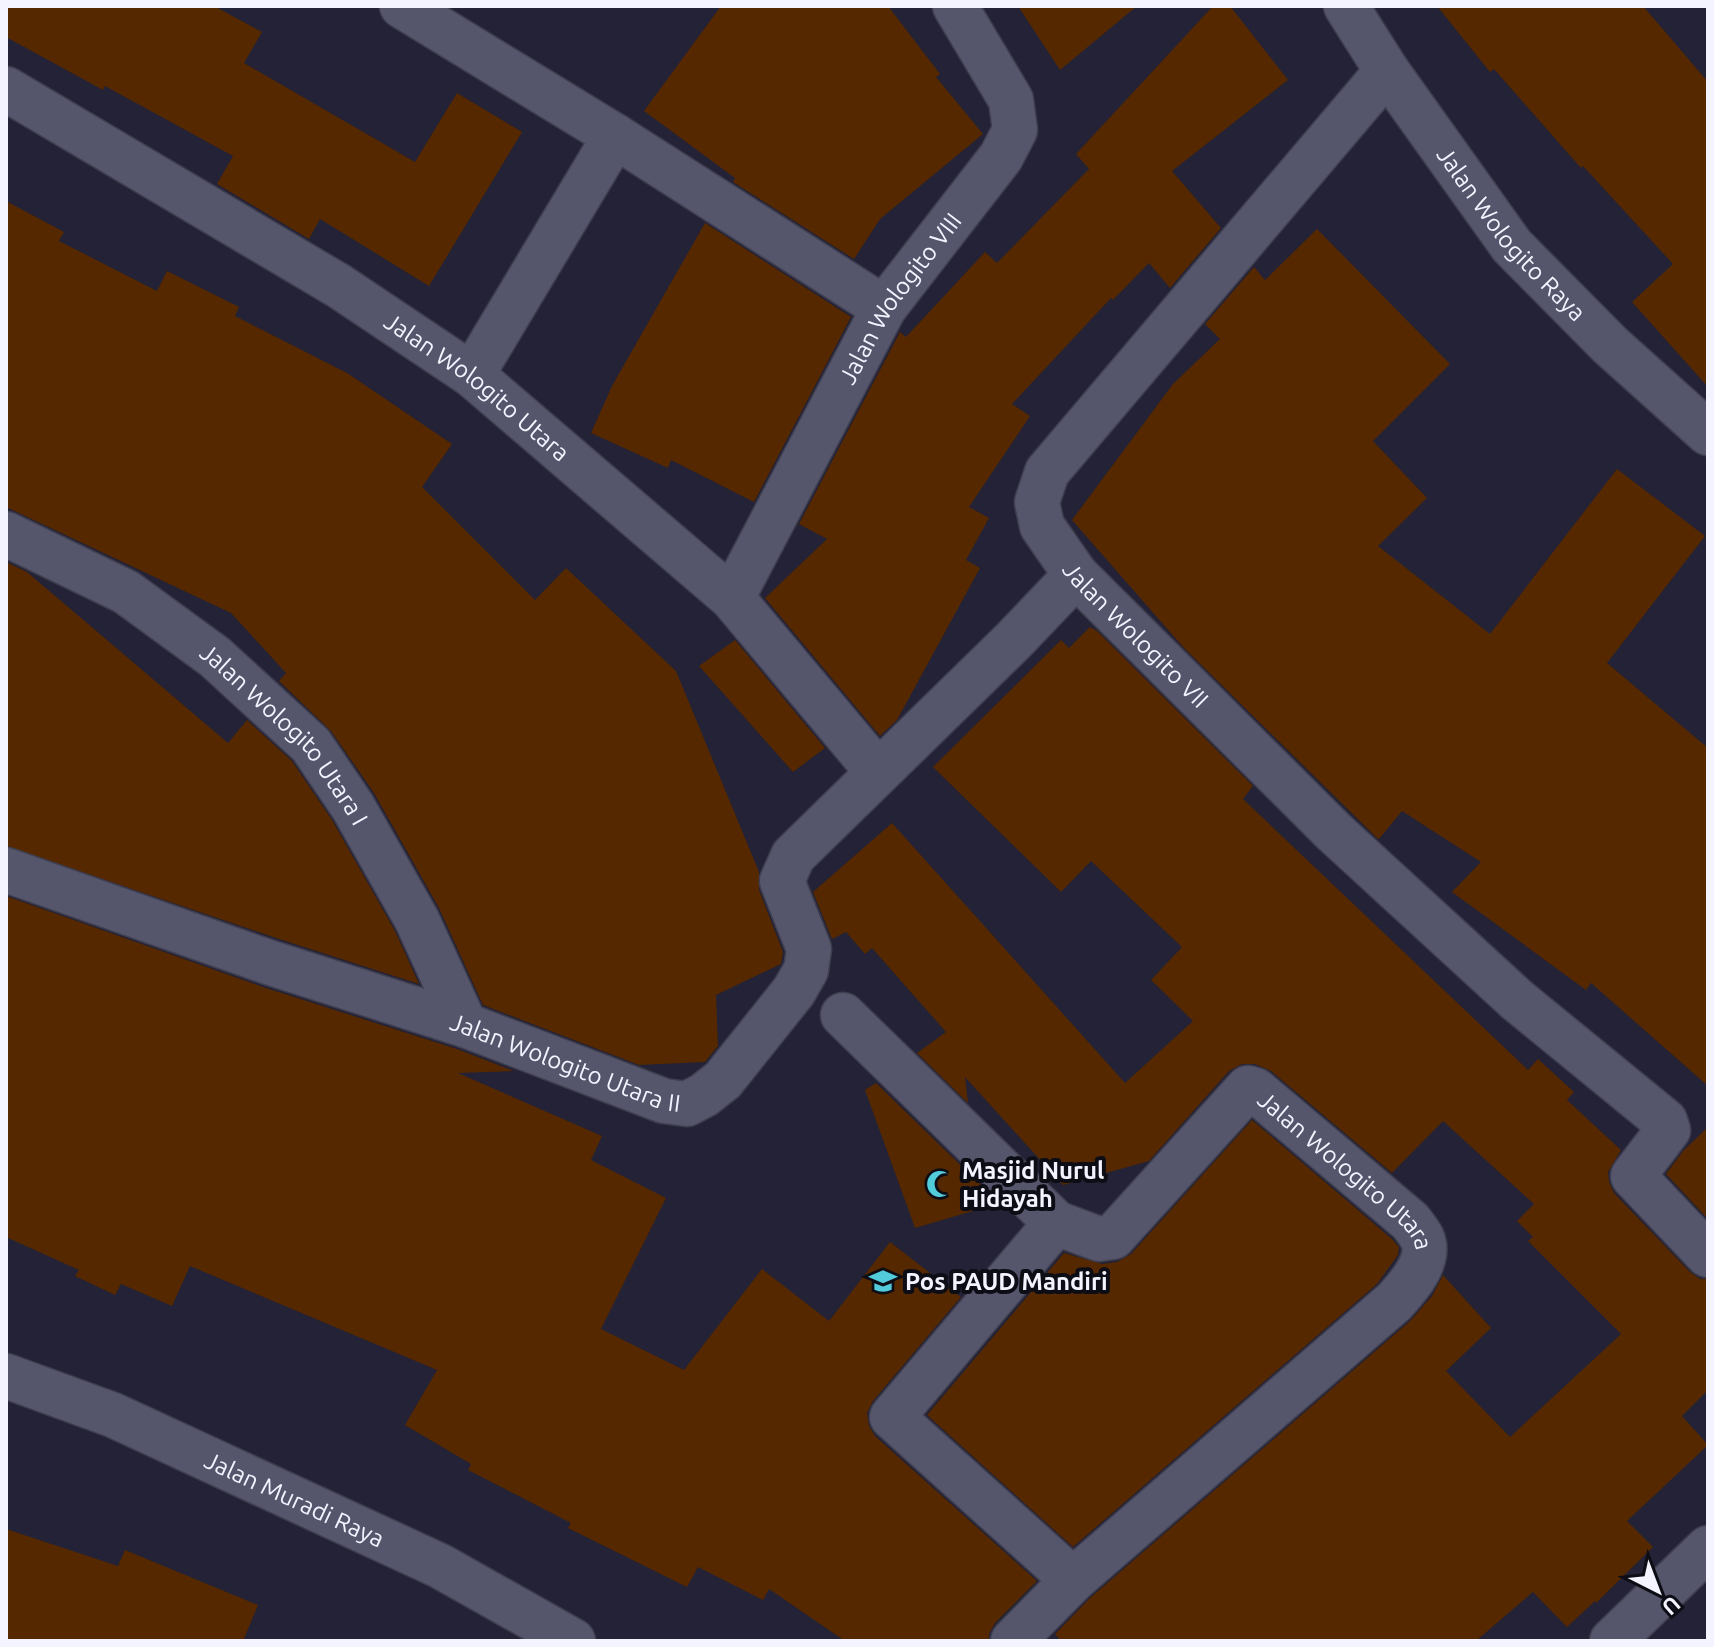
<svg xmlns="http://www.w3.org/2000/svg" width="1714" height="1647" font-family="Ubuntu,sans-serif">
<rect width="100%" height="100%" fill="#232236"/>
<g fill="#552800">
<polygon points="6,6 214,6 262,32 244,63 415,162 457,93 522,132 429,286 320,219 309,239 217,184 233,156 105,86 103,90 6,37"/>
<polygon points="721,6 888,6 940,74 936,77 983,134 880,219 854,259 733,182 735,178 644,111"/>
<polygon points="1018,6 1137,6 1060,70"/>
<polygon points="1213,6 1230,6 1288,80 1172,171 1221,228 1170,288 1149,263 1113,300 1111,298 1012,404 1030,416 969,507 989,518 966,560 980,568 897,720 880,736 765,598 827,539 799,524 900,332 906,337 985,252 997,263 1089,169 1076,154"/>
<polygon points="1437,6 1643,6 1708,82 1708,387 1632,302 1673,264 1583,166 1581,168 1494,69 1490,72"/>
<polygon points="6,201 64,232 59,241 157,291 167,271 239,307 235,316 347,373 452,444 422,487 535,600 566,568 676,671 759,872 759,890 783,952 781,964 716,995 718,1046 705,1062 639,1065 483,1005 439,908 374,793 331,731 279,681 286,673 231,613 6,507"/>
<polygon points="705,223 851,317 754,502 671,460 668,468 591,433 612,386"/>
<polygon points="1317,229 1450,364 1373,441 1427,498 1378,546 1490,634 1617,469 1705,536 1607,663 1708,748 1708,1086 1591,983 1586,990 1452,892 1481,862 1402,811 1379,839 1377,838 1184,648 1072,520 1173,384 1220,339 1205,324 1254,267 1265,280"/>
<polygon points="6,562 27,572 228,743 247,720 292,761 332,820 395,931 419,984 279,939 6,846"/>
<polygon points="1090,627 1097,631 1253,786 1243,799 1528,1070 1538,1059 1574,1092 1567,1100 1621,1150 1608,1172 1609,1182 1614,1193 1690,1272 1700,1279 1708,1279 1708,1390 1682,1416 1708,1445 1627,1521 1653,1547 1596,1603 1595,1601 1567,1627 1533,1592 1476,1641 1061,1641 1055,1634 1090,1598 1410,1321 1432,1296 1443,1275 1491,1328 1446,1371 1510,1437 1621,1334 1528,1241 1533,1237 1517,1221 1534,1204 1443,1121 1392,1173 1271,1071 1255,1064 1242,1064 1229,1071 1149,1161 1063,1185 965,1077 968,1103 917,1053 946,1032 872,948 865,954 846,932 832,939 813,892 892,823 1125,1083 1193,1021 1151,980 1182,947 1091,861 1061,892 933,767 1061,640 1069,648"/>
<polygon points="735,640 825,748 793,772 699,666"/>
<polygon points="6,896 263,987 457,1049 514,1071 458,1073 602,1136 591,1160 666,1198 601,1329 684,1370 762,1269 829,1321 890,1242 961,1297 873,1401 867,1413 869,1426 875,1436 1037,1581 995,1623 989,1634 989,1641 845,1641 769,1589 763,1600 698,1567 687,1587 568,1528 571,1523 468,1470 471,1464 405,1425 437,1370 190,1266 172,1306 121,1284 115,1295 75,1276 79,1270 6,1237"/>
<polygon points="876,1083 980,1184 983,1208 915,1228 865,1090"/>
<polygon points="1252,1120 1392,1239 1399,1247 1398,1255 1377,1284 1073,1547 927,1415 1064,1253 1102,1264 1117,1262 1131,1254"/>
<polygon points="1708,1127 1708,1219 1666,1174 1683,1151"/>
<polygon points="6,1529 118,1566 125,1550 258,1605 243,1641 6,1641"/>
</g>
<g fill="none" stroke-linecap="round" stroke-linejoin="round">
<g stroke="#3f3e4f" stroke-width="47">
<g id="minor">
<polyline points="402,6 615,136 884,308"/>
<path id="s1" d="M1346,6L1387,71L1512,246L1610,345L1708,433"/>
<path id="s2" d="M1387,71L1047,472L1037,502L1042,526L1076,575L1334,832L1517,1000L1665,1121L1668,1130L1633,1176L1708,1255"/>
<path id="s3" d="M6,89L339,286L472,375L732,598L877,771"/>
<polyline points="472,375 615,136"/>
<path id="s4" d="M6,534L126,592L215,657L311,745L353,807L417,920L465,1025"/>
<path id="s5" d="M732,598L884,308L1001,157L1015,130L1011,100L955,6"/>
<path id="s6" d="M6,870L271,963L465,1025L664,1101L687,1104L704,1095L723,1080L794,991L806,970L809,949L782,881L793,856L1014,640L1076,575"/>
<path id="s7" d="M843,1015L1056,1223L1099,1239L1113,1237L1248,1088L1255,1090L1410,1221C1414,1226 1419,1232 1422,1238C1432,1260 1408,1287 1394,1302L1073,1580L1013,1641"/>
<polyline points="1056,1223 892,1417 1073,1580"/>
<path id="s8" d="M6,1376L113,1415L440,1566L573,1641"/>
<polyline points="1612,1641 1708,1548"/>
</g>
</g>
<use href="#minor" stroke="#55556c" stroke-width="44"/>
</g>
<defs>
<g id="mosque-bare" transform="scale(2.16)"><path d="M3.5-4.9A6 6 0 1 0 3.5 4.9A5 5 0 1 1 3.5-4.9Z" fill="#52cbda" stroke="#0d0d15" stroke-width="2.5" paint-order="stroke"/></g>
<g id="school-bare" transform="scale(2.16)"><path d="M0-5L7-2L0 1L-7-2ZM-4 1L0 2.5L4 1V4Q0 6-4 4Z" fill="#52cbda" stroke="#0d0d15" stroke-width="2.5" paint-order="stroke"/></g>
</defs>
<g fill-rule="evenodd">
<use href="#mosque-bare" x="940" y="1184"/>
<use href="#school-bare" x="883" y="1281"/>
</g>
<g text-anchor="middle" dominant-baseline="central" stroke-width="8" stroke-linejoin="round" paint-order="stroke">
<g font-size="24" fill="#f3f4ff" stroke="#0d0d15">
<text stroke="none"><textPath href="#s1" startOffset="282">Jalan Wologito Raya</textPath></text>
<text stroke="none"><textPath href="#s5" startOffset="344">Jalan Wologito VIII</textPath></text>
<text stroke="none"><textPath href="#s3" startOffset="558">Jalan Wologito Utara</textPath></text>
<text stroke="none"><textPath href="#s2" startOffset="726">Jalan Wologito VII</textPath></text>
<text stroke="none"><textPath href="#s4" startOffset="348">Jalan Wologito Utara I</textPath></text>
<text stroke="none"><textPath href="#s6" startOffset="592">Jalan Wologito Utara II</textPath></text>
<text stroke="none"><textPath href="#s7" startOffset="688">Jalan Wologito Utara</textPath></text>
<text stroke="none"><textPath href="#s8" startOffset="314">Jalan Muradi Raya</textPath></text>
</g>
<g font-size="24" font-weight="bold" fill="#f3f4ff" stroke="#0d0d15" text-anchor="start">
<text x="962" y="1170">Masjid Nurul<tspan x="962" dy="28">Hidayah</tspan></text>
<text x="905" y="1281">Pos PAUD Mandiri</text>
</g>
</g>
<rect width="1714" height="1647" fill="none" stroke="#f3f4ff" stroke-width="16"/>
<g transform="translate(1658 1591) rotate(138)" stroke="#0d0d15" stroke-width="6" paint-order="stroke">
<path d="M0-6L14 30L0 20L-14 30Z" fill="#f3f4ff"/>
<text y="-12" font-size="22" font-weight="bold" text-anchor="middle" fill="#f3f4ff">U</text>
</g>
</svg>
